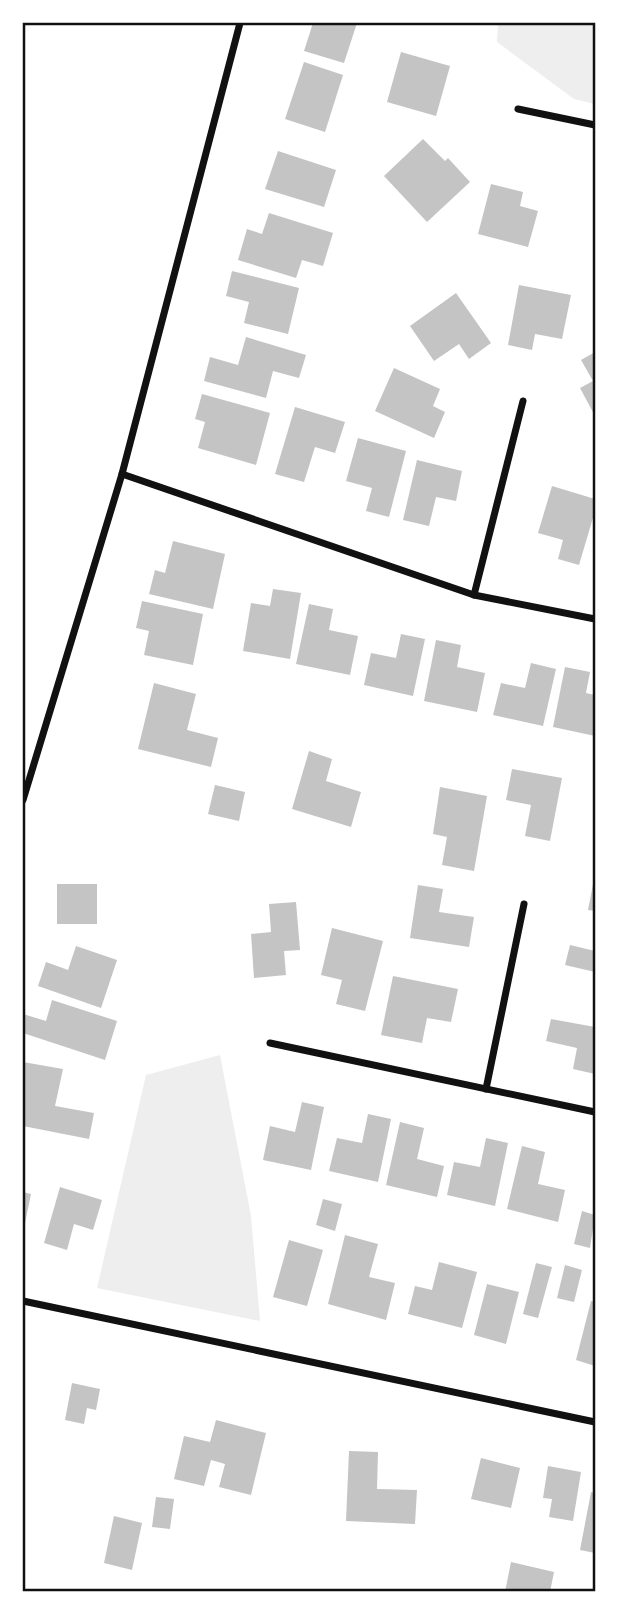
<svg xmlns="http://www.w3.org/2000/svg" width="618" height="1615" font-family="'PT Sans',sans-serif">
<rect width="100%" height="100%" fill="#fff"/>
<g fill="#eee">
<polygon points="498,23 595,23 595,104 574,99 497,42"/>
<polygon points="220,1055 251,1216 260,1321 97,1288 146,1075"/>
</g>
<g fill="#c4c4c4">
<polygon points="313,23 357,23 344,63 304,51"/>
<polygon points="401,52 450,66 436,116 387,102"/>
<polygon points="304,62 343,75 325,132 285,119"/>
<polygon points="423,139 445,161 448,158 470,182 427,222 384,176"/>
<polygon points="278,151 336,170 324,207 265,189"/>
<polygon points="491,184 523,192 520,206 538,211 528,247 478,234"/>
<polygon points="269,213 333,233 323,266 302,260 296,278 238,260 247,229 262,234"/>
<polygon points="232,271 299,288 288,334 244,323 249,302 226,296"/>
<polygon points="519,285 571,295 562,339 535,334 532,350 508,345"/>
<polygon points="456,293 491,343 469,359 459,344 434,361 410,326"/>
<polygon points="246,337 306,355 299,378 273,371 266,398 204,381 210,357 238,365"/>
<polygon points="595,352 595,416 580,388 593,381 581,360"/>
<polygon points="394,368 440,389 433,406 445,412 434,438 375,411"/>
<polygon points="202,394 270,413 256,465 198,448 205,422 195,419"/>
<polygon points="295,407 345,422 335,453 315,447 304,482 275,474"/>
<polygon points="358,438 406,451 389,517 366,511 372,488 346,481"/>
<polygon points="417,460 462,471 456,501 436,497 429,526 403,520"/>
<polygon points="552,486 595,499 595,511 579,565 558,559 563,540 538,533"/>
<polygon points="173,541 225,554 213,609 149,594 155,570 165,573"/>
<polygon points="273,589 301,593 290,659 243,651 251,603 270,606"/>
<polygon points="142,601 203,614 193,665 144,655 149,631 136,628"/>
<polygon points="309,604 333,609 329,630 358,636 350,675 296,664"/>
<polygon points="401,634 425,639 413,696 364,685 371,653 396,658"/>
<polygon points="436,640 461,645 457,667 485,673 477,712 424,701"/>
<polygon points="531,663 556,669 543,726 493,715 501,683 525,688"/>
<polygon points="565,667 590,672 586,693 595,695 595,736 553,727"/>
<polygon points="154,683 196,694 187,730 218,738 211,767 138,749"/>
<polygon points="309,751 332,759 326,781 361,792 351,827 292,809"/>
<polygon points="512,769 562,778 550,841 525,836 531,805 506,800"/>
<polygon points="215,785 245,792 239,821 208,814"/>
<polygon points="440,787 487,796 474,871 442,865 447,837 433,834"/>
<polygon points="594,879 595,879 595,911 588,910"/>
<rect x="57" y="884" width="40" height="40"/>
<polygon points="418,885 443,889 439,912 474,917 469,947 410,938"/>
<polygon points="296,902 300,950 284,951 286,975 254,978 251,934 271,932 269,904"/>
<polygon points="332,928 383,941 365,1011 336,1004 342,980 321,975"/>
<polygon points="570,945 595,951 595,972 565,965"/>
<polygon points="76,946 117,960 101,1008 38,986 46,962 68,970"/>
<polygon points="393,976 458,989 451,1022 427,1018 422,1043 381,1035"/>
<polygon points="52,1000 117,1021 105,1060 23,1033 23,1014 46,1021"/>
<polygon points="551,1019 595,1027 595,1074 573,1069 577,1048 546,1041"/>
<polygon points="23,1062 63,1069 55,1106 94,1113 89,1139 23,1126"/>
<polygon points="302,1102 324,1107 311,1170 263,1160 270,1126 295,1132"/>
<polygon points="368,1114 391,1119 378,1182 329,1171 337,1138 362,1143"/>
<polygon points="400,1122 424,1128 417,1159 444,1166 437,1197 386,1185"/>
<polygon points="486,1138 508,1143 495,1206 447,1195 454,1162 480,1167"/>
<polygon points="522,1146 545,1152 538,1184 565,1190 558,1222 507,1209"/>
<polygon points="60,1187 102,1200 93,1230 74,1224 67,1250 44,1243"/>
<polygon points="23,1192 31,1194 24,1228 23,1228"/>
<polygon points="323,1199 342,1204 335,1231 316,1225"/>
<polygon points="582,1211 595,1215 590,1248 574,1244"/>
<polygon points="345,1235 378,1244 369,1277 395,1283 386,1320 328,1304"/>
<polygon points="289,1240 323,1250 307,1306 273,1297"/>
<polygon points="439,1262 477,1272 462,1328 408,1314 415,1286 432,1290"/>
<polygon points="536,1263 552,1267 538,1318 523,1314"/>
<polygon points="565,1265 582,1270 574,1302 557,1298"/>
<polygon points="487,1284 519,1292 506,1344 474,1335"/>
<polygon points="591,1301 595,1302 595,1366 576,1360"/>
<polygon points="72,1383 100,1389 96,1410 87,1408 84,1424 65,1420"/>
<polygon points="216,1420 266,1433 251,1495 219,1487 225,1464 211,1460 204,1486 174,1479 184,1436 210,1442"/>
<polygon points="349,1451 378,1452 377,1489 417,1490 415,1524 346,1521"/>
<polygon points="481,1458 520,1468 511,1508 471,1499"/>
<polygon points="548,1466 581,1472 573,1521 549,1517 552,1499 543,1498"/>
<polygon points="591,1492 595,1493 595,1553 580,1550"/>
<polygon points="156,1497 174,1499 170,1529 152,1527"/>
<polygon points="114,1516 142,1523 132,1570 104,1563"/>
<polygon points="511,1562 554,1572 550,1592 505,1592"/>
</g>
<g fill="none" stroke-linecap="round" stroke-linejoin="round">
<g stroke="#111" stroke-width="7">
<polyline points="518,109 595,125"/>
<polyline points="122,474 474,595 595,619"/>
<polyline points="474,595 523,401"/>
<polyline points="23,800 122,474 240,23"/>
<polyline points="270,1043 595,1112"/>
<polyline points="486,1089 524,904"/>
<polyline points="23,1301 595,1422"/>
</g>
</g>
<rect width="618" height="1615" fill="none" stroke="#ffffff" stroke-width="49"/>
<rect x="24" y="24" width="570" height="1566" fill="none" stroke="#111" stroke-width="2.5"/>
</svg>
